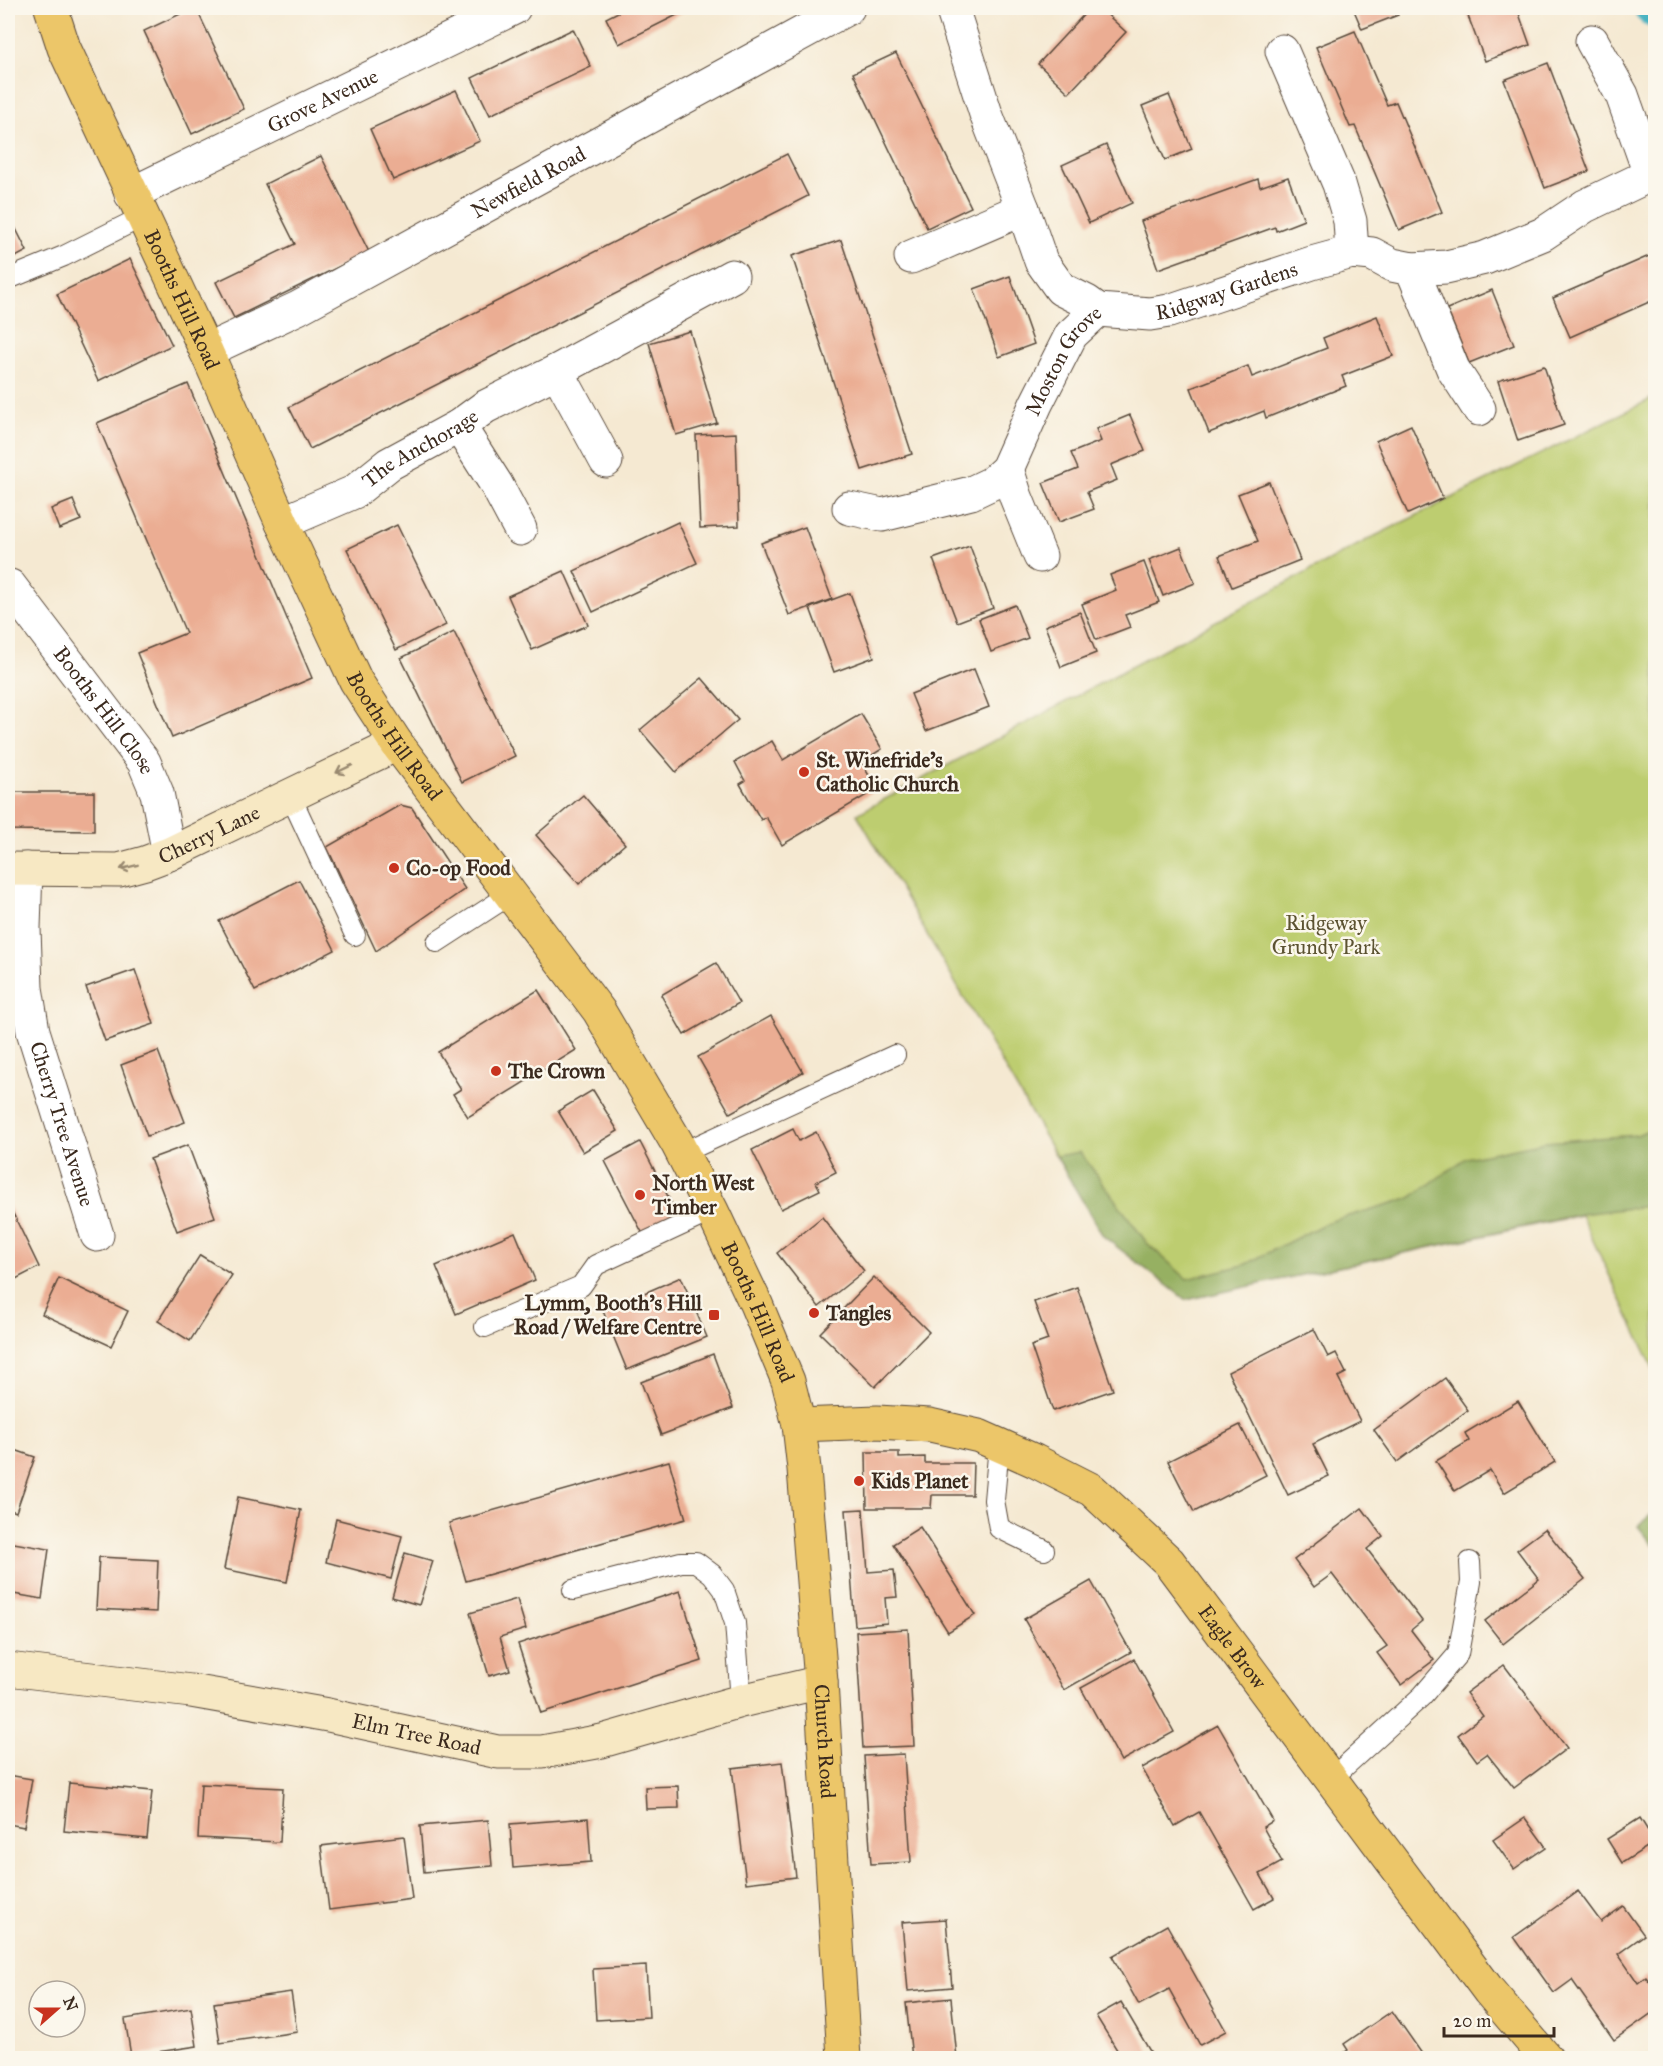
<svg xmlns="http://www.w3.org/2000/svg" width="1663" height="2066" font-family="'IM FELL Great Primer',serif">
<rect width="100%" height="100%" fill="#fbf7ec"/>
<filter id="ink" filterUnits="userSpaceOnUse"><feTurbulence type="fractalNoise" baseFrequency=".0167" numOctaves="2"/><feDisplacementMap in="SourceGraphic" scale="12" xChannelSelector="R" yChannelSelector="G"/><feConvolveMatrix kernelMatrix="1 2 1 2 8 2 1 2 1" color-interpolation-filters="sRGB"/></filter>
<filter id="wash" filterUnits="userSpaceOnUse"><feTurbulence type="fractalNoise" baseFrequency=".008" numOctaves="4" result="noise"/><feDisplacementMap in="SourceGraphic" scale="24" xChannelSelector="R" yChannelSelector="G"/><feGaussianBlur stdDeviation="1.35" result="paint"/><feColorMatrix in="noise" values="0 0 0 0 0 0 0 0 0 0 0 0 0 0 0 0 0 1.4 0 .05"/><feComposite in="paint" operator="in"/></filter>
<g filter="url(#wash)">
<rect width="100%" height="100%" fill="#f5e9d2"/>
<polygon fill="#bdcd6f" stroke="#7c7c46" stroke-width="1.5" points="1655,397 1655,1372 1581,1215 1186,1300 1056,1156 857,814 1367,540"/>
<g fill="#96b062" stroke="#686d40" stroke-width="1.5">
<polygon points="1655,1127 1655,1205 1581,1214 1186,1300 1103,1236 1056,1156 1080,1152 1147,1243 1187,1279 1244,1265 1328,1222 1410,1198 1466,1158 1545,1142 1637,1135"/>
<polygon points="1655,1511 1655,1547 1638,1526"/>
</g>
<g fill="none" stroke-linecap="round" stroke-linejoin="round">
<polyline stroke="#45b2c1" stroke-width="38" points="1653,8 1656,10"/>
</g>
<g id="blocks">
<g fill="#ebad93">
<polygon points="193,8 196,8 244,109 192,134 144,31"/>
<polygon points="626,8 691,8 619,44 606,18"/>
<polygon points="1090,8 1100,8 1126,32 1069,93 1038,64"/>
<polygon points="1353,8 1395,8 1398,15 1362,29"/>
<polygon points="1465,8 1517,8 1530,45 1485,61"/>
<polygon points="573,29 591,67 490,115 472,78"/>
<polygon points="1355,31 1387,105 1396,102 1442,212 1399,230 1355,126 1350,127 1316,47"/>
<polygon points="896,53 971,207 927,228 853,73"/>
<polygon points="1548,63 1589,171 1545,188 1504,80"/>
<polygon points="456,90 480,141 393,180 370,129"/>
<polygon points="1169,95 1192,149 1165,160 1142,106"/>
<polygon points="1106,145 1132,203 1089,223 1062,165"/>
<polygon points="787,154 808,196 310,449 289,407"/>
<polygon points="321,156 369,252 234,318 216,282 295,244 265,184"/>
<polygon points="1288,177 1304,220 1276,231 1275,227 1158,269 1141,221 1258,179 1260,187"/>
<polygon points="8,213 27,251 8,261"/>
<polygon points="841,240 912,454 862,470 792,256"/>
<polygon points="1656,253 1656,299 1570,337 1553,298"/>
<polygon points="130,259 172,345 98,381 57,294"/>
<polygon points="1010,276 1034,344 999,357 974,289"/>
<polygon points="1492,290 1514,345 1469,363 1447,309"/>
<polygon points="1377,316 1393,356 1342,376 1346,386 1266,418 1264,411 1209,433 1191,388 1248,366 1252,377 1327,348 1323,338"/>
<polygon points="690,331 717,423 676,435 649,343"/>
<polygon points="1544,366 1564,425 1518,441 1498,381"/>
<polygon points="188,384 312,678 172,738 137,653 186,633 97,423"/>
<polygon points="1130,415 1145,451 1111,465 1117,480 1087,492 1094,509 1059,522 1043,483 1078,469 1071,453 1101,441 1096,429"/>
<polygon points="1411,425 1443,498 1408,514 1376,441"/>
<polygon points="736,433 739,526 700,528 696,435"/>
<polygon points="1269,482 1300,560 1232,587 1219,556 1258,541 1238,494"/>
<polygon points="73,500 81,520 59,529 51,509"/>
<polygon points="678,522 697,563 593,612 574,571"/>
<polygon points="397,525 446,625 396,650 347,549"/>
<polygon points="805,527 832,599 789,615 761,543"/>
<polygon points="970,546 993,608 957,622 933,559"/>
<polygon points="1181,547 1195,583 1163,596 1149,560"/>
<polygon points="1144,562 1159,602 1125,615 1130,627 1096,640 1082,604 1116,590 1110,575"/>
<polygon points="564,571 588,625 532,650 508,596"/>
<polygon points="850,593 874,657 834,672 810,608"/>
<polygon points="1015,605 1028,638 991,652 979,619"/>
<polygon points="1080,612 1096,653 1061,667 1045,626"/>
<polygon points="454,632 515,756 462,782 401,658"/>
<polygon points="974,669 989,707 926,731 911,694"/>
<polygon points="702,678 738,720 676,772 640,730"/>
<polygon points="861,714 882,749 861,762 877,789 782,845 766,817 761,820 740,784 745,781 735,762 772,741 783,760"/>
<polygon points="8,792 94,792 94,831 8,830"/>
<polygon points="583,795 625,844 579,884 536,835"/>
<polygon points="400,805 412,808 465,889 376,951 327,847"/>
<polygon points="299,880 335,950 255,991 219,921"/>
<polygon points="716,963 739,1003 684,1035 661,995"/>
<polygon points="135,970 154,1024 105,1041 86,987"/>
<polygon points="538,990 576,1050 468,1117 453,1094 461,1089 438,1052"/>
<polygon points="771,1016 803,1072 730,1113 698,1057"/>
<polygon points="158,1051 185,1122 147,1136 121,1065"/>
<polygon points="593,1090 618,1131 583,1152 558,1111"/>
<polygon points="793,1129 799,1141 816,1132 836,1172 816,1182 820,1190 781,1209 752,1150"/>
<polygon points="640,1142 679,1218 644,1236 605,1161"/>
<polygon points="188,1145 215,1217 177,1231 150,1159"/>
<polygon points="8,1203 39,1267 8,1283"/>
<polygon points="822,1217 864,1271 819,1307 777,1253"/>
<polygon points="515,1232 535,1280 456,1314 436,1266"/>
<polygon points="200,1255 232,1275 190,1341 158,1321"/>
<polygon points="681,1277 707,1337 627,1370 603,1311"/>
<polygon points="874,1277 929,1332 875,1387 820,1333"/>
<polygon points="59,1278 128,1311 111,1346 42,1314"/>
<polygon points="1077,1287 1113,1390 1053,1411 1031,1346 1048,1340 1034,1302"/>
<polygon points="1314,1329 1328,1357 1336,1353 1346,1373 1338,1377 1360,1421 1313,1444 1329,1476 1288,1495 1228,1372"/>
<polygon points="713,1354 733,1408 661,1435 641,1382"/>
<polygon points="1445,1378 1468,1410 1397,1462 1374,1430"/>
<polygon points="1518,1401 1555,1462 1504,1493 1490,1470 1455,1491 1436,1461 1469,1441 1465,1433"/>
<polygon points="1240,1425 1266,1475 1194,1512 1168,1461"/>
<polygon points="12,1449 35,1457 16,1512 8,1509 8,1462"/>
<polygon points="866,1452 899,1452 899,1458 925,1457 925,1463 973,1463 972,1495 932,1495 931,1508 867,1508"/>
<polygon points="669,1461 686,1519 466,1581 449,1523"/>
<polygon points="238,1497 301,1510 287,1582 224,1569"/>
<polygon points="1362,1508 1383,1536 1367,1549 1422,1621 1411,1630 1434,1660 1401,1685 1377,1653 1387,1646 1332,1574 1314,1587 1294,1560"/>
<polygon points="863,1509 868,1572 894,1570 897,1597 885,1598 887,1623 855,1626 846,1510"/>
<polygon points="336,1519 402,1536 391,1579 326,1562"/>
<polygon points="920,1527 975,1615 948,1632 893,1544"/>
<polygon points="1545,1529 1585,1579 1503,1644 1485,1621 1539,1579 1517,1550"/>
<polygon points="8,1542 49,1549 42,1599 8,1593"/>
<polygon points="405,1553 433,1561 419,1605 392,1597"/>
<polygon points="99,1557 158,1560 156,1612 96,1609"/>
<polygon points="1091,1581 1131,1652 1064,1690 1024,1619"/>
<polygon points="680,1591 702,1661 541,1713 518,1644"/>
<polygon points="517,1599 526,1629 500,1637 510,1670 489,1676 470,1613"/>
<polygon points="908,1629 914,1746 863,1748 856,1632"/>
<polygon points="1134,1659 1174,1732 1121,1761 1081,1688"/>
<polygon points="1504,1665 1567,1748 1514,1788 1487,1754 1477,1761 1458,1735 1483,1716 1466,1693"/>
<polygon points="1218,1725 1273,1821 1263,1827 1282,1862 1260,1874 1274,1898 1254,1909 1199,1812 1175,1826 1142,1768"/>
<polygon points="904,1754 911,1862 871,1864 864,1756"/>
<polygon points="782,1762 796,1877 746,1883 732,1768"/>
<polygon points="8,1775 32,1779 24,1827 8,1824"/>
<polygon points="69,1783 152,1791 147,1839 64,1831"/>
<polygon points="201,1784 283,1788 280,1842 198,1838"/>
<polygon points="678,1786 679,1808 646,1809 645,1787"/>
<polygon points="588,1818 591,1862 513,1868 510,1824"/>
<polygon points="1525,1818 1546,1847 1514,1869 1493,1840"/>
<polygon points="1640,1818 1655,1842 1622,1863 1607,1839"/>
<polygon points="488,1820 492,1866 424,1872 420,1826"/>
<polygon points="404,1836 412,1899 329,1910 321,1846"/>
<polygon points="1578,1891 1601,1922 1623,1906 1644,1935 1618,1954 1638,1983 1646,1977 1656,1990 1656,2010 1614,2040 1572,1980 1554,1993 1514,1937"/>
<polygon points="946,1919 952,1987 908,1991 902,1922"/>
<polygon points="1167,1925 1226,2031 1200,2045 1169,1989 1139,2005 1112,1956"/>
<polygon points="646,1966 649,2017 596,2020 593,1969"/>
<polygon points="291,1992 297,2032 220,2043 214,2003"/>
<polygon points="951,1998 957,2058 912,2058 906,2003"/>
<polygon points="1121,2002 1154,2058 1122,2058 1096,2016"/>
<polygon points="191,2008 197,2046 131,2056 125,2019"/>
<polygon points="1392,2011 1425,2058 1336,2058 1348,2050 1344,2044"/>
</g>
</g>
</g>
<g filter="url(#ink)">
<use href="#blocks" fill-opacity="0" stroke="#574739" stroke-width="1.5"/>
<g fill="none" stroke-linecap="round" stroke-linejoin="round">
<g stroke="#574739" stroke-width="22">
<g id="lane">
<polyline points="8,279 64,256 142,217"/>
<polyline points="290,795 355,935"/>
<polyline points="437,942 511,894"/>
<polyline points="682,1153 895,1055"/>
<polyline points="485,1327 581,1286 596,1265 712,1211"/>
<polyline points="999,1445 994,1500 999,1528 1044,1550"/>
<polyline points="573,1590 681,1562 696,1562 712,1574 724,1590 735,1623 741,1701"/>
<polyline points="1331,1779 1422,1696 1458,1654 1471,1582 1470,1562"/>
</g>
</g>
<g stroke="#574739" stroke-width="35">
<g id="street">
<polyline points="952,8 986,114 1023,209 1041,261 1061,289 1087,302 1098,310"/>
<polyline points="1592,41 1622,95 1650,174"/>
<polyline points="1282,51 1339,184 1350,221 1352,252"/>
<path id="s1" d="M131,194L514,8"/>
<polyline points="911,257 1023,209"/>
<polyline points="1412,269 1453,369 1479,409"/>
<path id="s2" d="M1098,310L1150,314L1169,311L1312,263L1352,252L1372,254L1392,265L1412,269L1446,267L1485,258L1543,234L1585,206L1656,172"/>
<path id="s3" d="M206,351L298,308L848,8"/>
<polyline points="557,371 606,461"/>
<polyline points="459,426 496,484 520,529"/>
<polyline points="1007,469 1016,497 1040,556"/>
<path id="s4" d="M849,508L882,515L971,493L992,483L1007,469L1036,404L1071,335L1098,310"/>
<path id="s5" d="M282,523L354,492L389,464L459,426L485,407L557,371L732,276"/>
<path id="s6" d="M8,588L10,586L144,762L157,793L169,854"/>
<path id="s7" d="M26,869L24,928L26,988L33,1031L97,1235"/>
</g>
</g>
<g stroke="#574739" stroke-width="35">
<g id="secondary">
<path id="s8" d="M8,869L119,870L145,863L169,854L397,744"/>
<path id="s9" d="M8,1669L191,1691L328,1715L498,1752H542L602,1741L741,1701L821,1682"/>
</g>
</g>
<g stroke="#574739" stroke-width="35">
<g id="primary">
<path id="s10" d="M51,8L64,48L206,351L282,523L356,681L397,744L599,1011L677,1143L712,1211L756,1304L788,1381L799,1425L804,1469L821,1682L844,2058"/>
<path id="s11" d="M799,1425L877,1422L930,1425L979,1436L1035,1461L1092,1490L1169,1562L1489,1991L1546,2058"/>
</g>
</g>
<use href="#lane" stroke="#fff" stroke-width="20"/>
<use href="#street" stroke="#fff" stroke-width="33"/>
<use href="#secondary" stroke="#f7e8c3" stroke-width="33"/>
<use href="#primary" stroke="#ecc669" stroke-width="33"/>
</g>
<defs><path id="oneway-shaft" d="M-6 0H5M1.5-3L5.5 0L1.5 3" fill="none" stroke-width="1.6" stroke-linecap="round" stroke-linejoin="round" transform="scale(1.5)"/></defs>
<g stroke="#998970">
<use href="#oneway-shaft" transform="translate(344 769) rotate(154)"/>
<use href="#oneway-shaft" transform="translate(129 867) rotate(166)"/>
</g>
</g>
<g fill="#c8321e" stroke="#fbf7ec" stroke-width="2">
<circle cx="804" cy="772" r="6"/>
<circle cx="394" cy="868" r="6"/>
<circle cx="496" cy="1071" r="6"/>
<circle cx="640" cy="1195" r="6"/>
<circle cx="814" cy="1313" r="6"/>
<rect x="708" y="1309" width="12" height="12" rx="3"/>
<circle cx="859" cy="1481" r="6"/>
</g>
<g text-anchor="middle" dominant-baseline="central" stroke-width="5" stroke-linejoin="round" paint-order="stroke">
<g font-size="21" fill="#3b2a1e" stroke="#fbf7ec">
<text stroke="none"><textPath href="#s1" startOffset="213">Grove Avenue</textPath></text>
<text stroke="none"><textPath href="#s3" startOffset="364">Newfield Road</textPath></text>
<text stroke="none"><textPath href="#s2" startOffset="132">Ridgway Gardens</textPath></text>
<text stroke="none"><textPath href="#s10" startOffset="320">Booths Hill Road</textPath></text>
<text stroke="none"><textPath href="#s4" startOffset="292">Moston Grove</textPath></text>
<text stroke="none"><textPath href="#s5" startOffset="158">The Anchorage</textPath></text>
<text stroke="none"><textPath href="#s6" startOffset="159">Booths Hill Close</textPath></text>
<text stroke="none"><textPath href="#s10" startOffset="806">Booths Hill Road</textPath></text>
<text stroke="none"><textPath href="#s8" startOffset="208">Cherry Lane</textPath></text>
<text stroke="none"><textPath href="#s7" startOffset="260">Cherry Tree Avenue</textPath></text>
<text stroke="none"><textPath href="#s10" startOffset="1490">Booths Hill Road</textPath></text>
<text stroke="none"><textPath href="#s11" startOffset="518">Eagle Brow</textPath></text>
<text stroke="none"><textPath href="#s9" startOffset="414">Elm Tree Road</textPath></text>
<text stroke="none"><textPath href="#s10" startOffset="1928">Church Road</textPath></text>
</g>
<g font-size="21" font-weight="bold" fill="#3b2a1e" stroke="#fbf7ec" text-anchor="start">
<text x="816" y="760">St. Winefride's<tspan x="816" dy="24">Catholic Church</tspan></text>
<text x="406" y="868">Co-op Food</text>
<text x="508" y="1071">The Crown</text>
<text x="652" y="1183">North West<tspan x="652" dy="24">Timber</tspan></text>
<text x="702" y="1303" text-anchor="end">Lymm, Booth's Hill<tspan x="702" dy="24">Road / Welfare Centre</tspan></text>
<text x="826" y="1313">Tangles</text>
<text x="871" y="1481">Kids Planet</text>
</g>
<g font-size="21" fill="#5c5332" stroke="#fbf7ec">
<text x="1326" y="923">Ridgeway<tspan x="1326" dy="24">Grundy Park</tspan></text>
</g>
</g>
<rect width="1663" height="2066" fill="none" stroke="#fbf7ec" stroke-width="30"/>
<g transform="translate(57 2009) rotate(69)"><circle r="28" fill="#fbf7ec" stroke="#aea59a" stroke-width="1.5"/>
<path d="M0-4.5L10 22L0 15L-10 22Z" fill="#c8321e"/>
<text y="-9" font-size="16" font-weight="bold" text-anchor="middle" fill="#3b2a1e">N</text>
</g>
<path d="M1444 2027v9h110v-9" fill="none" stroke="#3b2a1e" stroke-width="3"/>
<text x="1453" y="2027" font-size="18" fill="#3b2a1e" stroke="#fbf7ec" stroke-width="4.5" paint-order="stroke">20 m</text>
</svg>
